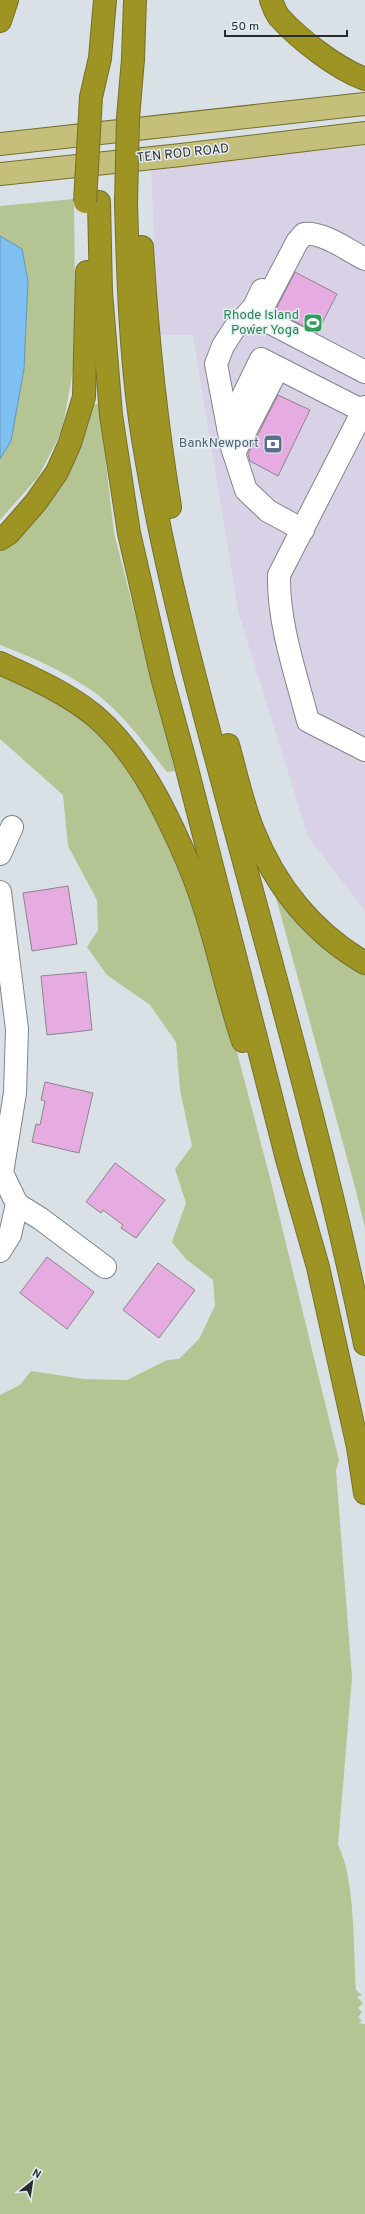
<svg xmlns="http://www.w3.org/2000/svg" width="365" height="2214" font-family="Overpass,sans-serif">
<rect width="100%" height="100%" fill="#d9e1e7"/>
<polygon fill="#d9d2e7" points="365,146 365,911 308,837 238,611 193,335 158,335 151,167"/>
<g fill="#b4c493">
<polygon points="74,199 75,299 73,370 62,431 38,477 0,520 0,459 11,441 24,369 28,281 22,249 0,236 0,206"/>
<path d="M99,404L114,533L175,771L167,772C144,743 119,708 88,688C60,669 31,657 0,645V551C53,521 67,458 88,405Z"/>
<path d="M0,675L63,701L120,755L164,816L215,968L270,1178L339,1460L336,1471L352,1677L338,1845C356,1880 353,1950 356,1990L362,1995L357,1997L363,2003L358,2008L362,2012L358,2017L362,2021L358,2023L365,2024V2214H0V1395L20,1385L31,1371L84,1379L127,1380L167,1360L179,1359L199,1339L215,1306L213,1280L186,1259L172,1242L186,1203L175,1169L192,1146L180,1090L176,1042L150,1005L107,975L87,947L98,930L97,900L68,846L63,795L0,739Z"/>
<polygon points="275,894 365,970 365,1228 356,1191"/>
</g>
<polygon fill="#7ec0f1" stroke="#6494b7" points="0,236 22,249 28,281 24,369 11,441 0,459"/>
<g fill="#e6abe1" stroke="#8c858b">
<polygon points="295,272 337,294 317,333 275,311"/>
<polygon points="278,395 310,410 278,476 250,461 248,454"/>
<polygon points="68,886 77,944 32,951 23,893"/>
<polygon points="86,972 92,1030 47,1035 41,976"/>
<polygon points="45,1082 93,1093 79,1153 32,1142 36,1124 40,1125 45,1101 41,1100"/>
<polygon points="115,1163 165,1200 136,1238 121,1228 123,1225 103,1210 101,1213 86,1202"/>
<polygon points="47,1257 94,1292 67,1329 20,1293"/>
<polygon points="158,1263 195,1290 159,1338 123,1310"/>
</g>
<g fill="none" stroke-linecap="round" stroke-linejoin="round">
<g stroke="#7f868c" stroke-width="24">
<g id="minor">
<path d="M365,259C347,250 324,232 304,234L297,242L262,309L261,315L265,320L365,372"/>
<path d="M365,407L279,575C278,624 296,674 308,721L365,750"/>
<polyline points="228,427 216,364 223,346 234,329 254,307 262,290"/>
<polyline points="234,453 278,368"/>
<polyline points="303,530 268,511 246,490 232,447 228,427 261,359 363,411"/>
<polyline points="0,854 12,827"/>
<polyline points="0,892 17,1029 15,1093 2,1173 17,1204 10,1235 0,1251"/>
<polyline points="17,1204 41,1219 105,1267"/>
</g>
</g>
<g stroke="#757028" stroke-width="24">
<g id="major">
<polyline points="0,144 365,104"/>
<polyline points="0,174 181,155 365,133"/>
</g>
</g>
<g stroke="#757028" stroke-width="24">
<g id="highway">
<path d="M271,0C273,5 275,12 279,17C300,40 336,68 365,79"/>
<polyline points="0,21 7,0"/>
<polyline points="100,58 105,0"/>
<polyline points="133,59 135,0"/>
<polyline points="99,202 101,292 111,415 129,533 162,677 185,761 287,1159 318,1267 358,1447 365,1493"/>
<path d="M126,202C128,274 130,347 140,419C158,541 190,661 222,780C272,967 326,1154 365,1344"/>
<path d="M142,247C147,334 156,421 170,507"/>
<polyline points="0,539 9,533 36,502 57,472 70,443 84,397 87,272"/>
<path d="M0,663C33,678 67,693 95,716C122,739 142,769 159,801C176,834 193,870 204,906C219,951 228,997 243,1041"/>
<path d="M228,745C236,773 242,803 253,830C275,886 313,933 365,963"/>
</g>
</g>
<use href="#minor" stroke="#fff" stroke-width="22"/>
<use href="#major" stroke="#c5bf7c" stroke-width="22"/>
<use href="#highway" stroke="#9e9424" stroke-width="22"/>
<g stroke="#757028" stroke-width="24" stroke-linecap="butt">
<g id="highway-bridge">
<polyline points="85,202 91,97 100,58"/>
<polyline points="126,202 128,118 133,59"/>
</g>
</g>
<use href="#highway-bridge" stroke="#9e9424" stroke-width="22"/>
</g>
<defs>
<g id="stadium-square" transform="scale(1)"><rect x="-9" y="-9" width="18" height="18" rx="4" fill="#2e9e5b" stroke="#e6eef5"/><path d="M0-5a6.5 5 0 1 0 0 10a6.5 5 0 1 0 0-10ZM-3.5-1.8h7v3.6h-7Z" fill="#fff"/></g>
<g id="bank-square" transform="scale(1)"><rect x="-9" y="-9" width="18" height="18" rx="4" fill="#5c6f8a" stroke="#e6eef5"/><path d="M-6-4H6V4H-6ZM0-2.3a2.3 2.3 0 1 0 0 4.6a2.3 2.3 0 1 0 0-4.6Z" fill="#fff"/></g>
</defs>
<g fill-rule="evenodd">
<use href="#stadium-square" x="313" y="323"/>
<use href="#bank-square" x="273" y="444"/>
</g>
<g text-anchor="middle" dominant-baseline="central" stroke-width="3" stroke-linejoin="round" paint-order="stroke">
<g font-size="13" fill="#292c2f" stroke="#e6eef5">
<text transform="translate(183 154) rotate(-6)">TEN ROD ROAD</text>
</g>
<g font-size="13" fill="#27864d" stroke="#e6eef5" text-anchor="end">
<text x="299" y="316">Rhode Island<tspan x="299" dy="15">Power Yoga</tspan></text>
</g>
<g font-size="13" fill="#4e5e75" stroke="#e6eef5" text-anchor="end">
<text x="259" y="444">BankNewport</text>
</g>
</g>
<g transform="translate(32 2182) rotate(30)" stroke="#e6eef5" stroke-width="3" paint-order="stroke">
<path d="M0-3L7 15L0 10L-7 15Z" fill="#292c2f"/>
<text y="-6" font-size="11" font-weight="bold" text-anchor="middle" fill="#292c2f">N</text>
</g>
<path d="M225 30v6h122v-6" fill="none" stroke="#292c2f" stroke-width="2"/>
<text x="231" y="30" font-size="12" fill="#292c2f" stroke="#e6eef5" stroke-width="3" paint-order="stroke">50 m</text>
</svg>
